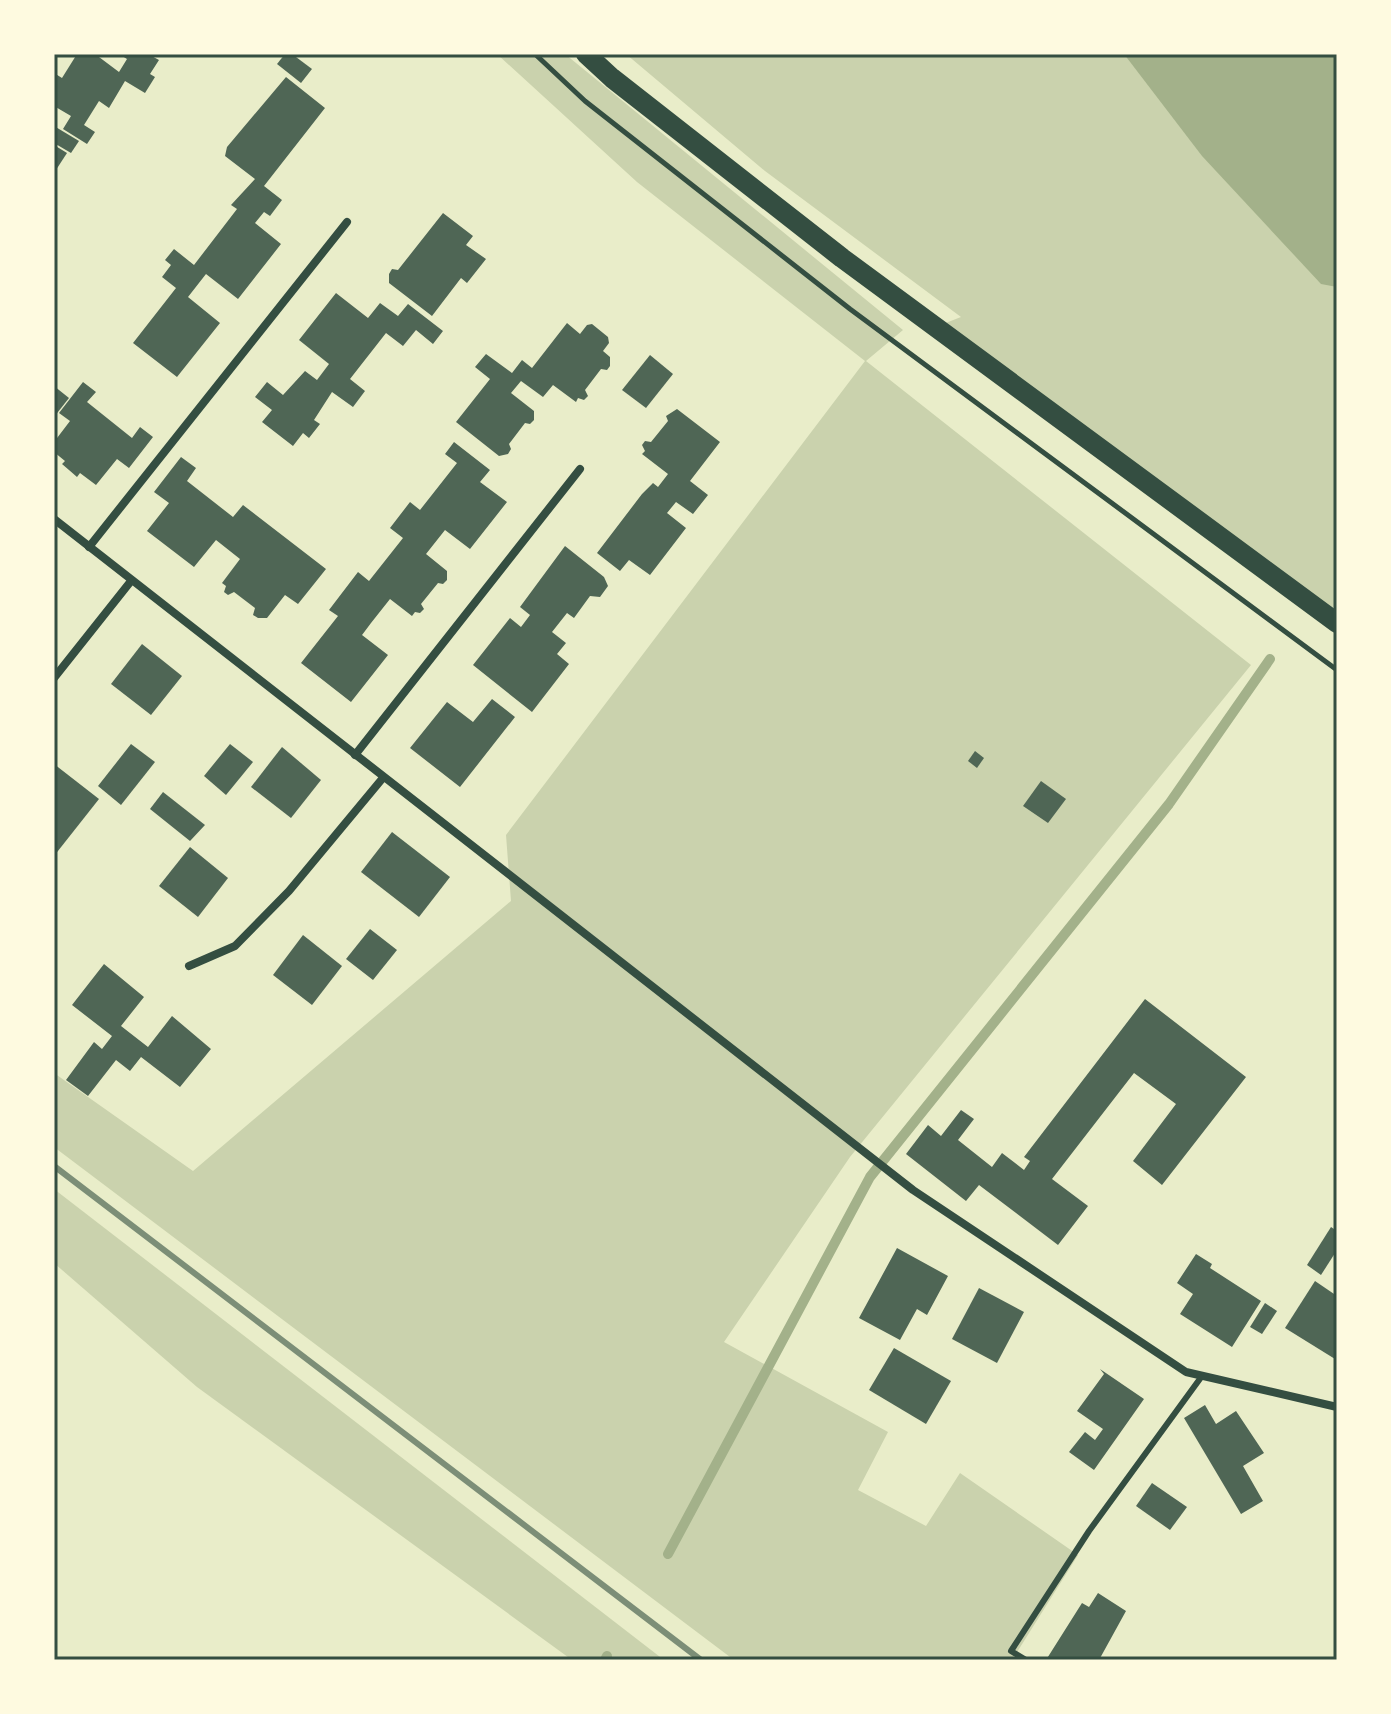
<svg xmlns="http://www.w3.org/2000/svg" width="1391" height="1714" font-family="Commissioner,sans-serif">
<rect width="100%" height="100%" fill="#e9edc9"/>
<g fill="#cad2ad">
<polygon points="497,54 565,54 903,330 866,361 1251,665 850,1157 724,1342 888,1432 858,1490 926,1526 960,1473 1078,1555 1012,1660 734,1660 54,1147 54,1073 193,1171 511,901 506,835 865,361 637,182"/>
<polygon points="626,54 1337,54 1337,623 938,326 961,317 765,171"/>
<polygon points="54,1189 664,1660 572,1660 197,1387 54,1263"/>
</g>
<polygon fill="#a3b18a" points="1124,54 1337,54 1337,287 1321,284 1202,156"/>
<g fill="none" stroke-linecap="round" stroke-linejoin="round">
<g stroke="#a3b18a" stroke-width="10">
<polyline points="668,1554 870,1177 1169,804 1270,659"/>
<polyline points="605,1660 607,1656"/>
</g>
</g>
<g fill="#4f6655">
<polygon points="77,54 99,57 119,72 127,59 119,54 148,54 159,60 150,74 155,77 145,93 125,81 109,108 99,101 84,125 95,132 87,144 63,129 71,116 54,106 54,73 62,78"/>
<polygon points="285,54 292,54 312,69 301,83 277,64"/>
<polygon points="286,77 325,108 264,186 282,200 270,216 264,212 255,223 281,244 238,299 206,274 188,297 220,323 177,377 133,343 176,288 162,277 171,265 165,260 174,249 194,265 237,209 231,205 255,179 225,156 227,147"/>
<polygon points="54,126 79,141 71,153 54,143"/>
<polygon points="54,145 67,153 54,173"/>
<polygon points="443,213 473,236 466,245 486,259 467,283 461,278 432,316 389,283 389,274 392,269 398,270"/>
<polygon points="336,293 368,318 380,303 398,316 408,304 443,331 433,344 416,330 403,346 386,333 350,379 365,391 353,407 332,392 314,420 320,424 309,438 303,433 293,446 262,422 272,410 255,397 267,382 283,395 305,371 317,380 329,364 299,340"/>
<polygon points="567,323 580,334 587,325 592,324 608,337 609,343 603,351 610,357 610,366 607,370 601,369 585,390 588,396 584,400 578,398 576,402 553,385 543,397 521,381 511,393 534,411 534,420 530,424 525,423 509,444 511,449 508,454 499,456 456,422 490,379 475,367 486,354 512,373 522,360 532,368"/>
<polygon points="650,355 673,374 646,408 622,390"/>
<polygon points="83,382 96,392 87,402 132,438 140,427 153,437 129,468 117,459 96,485 80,473 77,477 69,470 62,464 65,461 54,452 54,442 70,421 59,413"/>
<polygon points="54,386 69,398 54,417"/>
<polygon points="677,409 720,442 690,481 708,495 693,514 676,502 667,513 686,528 650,575 629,560 620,571 597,553 642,494 653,483 658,487 668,474 642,454 645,451 642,445 645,441 651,442 668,421 666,416"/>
<polygon points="454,442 490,470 480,482 507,502 470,549 445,530 426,554 447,571 447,580 443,584 438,583 421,604 424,609 420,613 415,612 412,616 390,599 371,623 362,635 388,655 351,702 301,663 338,616 329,610 358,572 369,581 403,538 390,528 410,502 420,510 457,463 445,454"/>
<polygon points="181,457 196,468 187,481 233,517 243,505 326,569 298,604 285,595 267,618 258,618 253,615 255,608 234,592 228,595 224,592 226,586 222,583 240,559 216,540 194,567 147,531 169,503 154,492"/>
<polygon points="565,546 604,577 608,586 600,597 590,596 574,618 567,613 552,632 566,643 557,654 569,664 532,712 473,665 510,618 521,627 530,615 520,607"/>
<polygon points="142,644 182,676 151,715 111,684"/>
<polygon points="492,699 515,717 460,787 410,748 447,702 473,722"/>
<polygon points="131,744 155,762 121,805 98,786"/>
<polygon points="230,744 253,762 226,795 204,776"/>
<polygon points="282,747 321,780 291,818 251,787"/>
<polygon points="975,751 984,758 977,768 968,761"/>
<polygon points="54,764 99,799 54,856"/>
<polygon points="1041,781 1066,799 1048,823 1023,806"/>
<polygon points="163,792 205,825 190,841 150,809"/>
<polygon points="392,832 450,877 419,917 361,872"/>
<polygon points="190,847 228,878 198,917 159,886"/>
<polygon points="370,929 397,950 373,980 346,959"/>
<polygon points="303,935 342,966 312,1005 273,975"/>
<polygon points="104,964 144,997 121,1026 148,1047 172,1016 211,1049 180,1087 141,1057 130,1071 116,1060 88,1096 66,1080 94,1042 102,1049 112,1036 72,1005"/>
<polygon points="1145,999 1246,1077 1162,1185 1133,1161 1176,1104 1134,1073 1052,1179 1088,1206 1058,1245 979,1185 966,1201 906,1154 928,1125 941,1136 961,1110 974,1119 958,1140 992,1167 1002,1153 1024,1170 1030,1161 1024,1157"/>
<polygon points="1331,1227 1337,1231 1337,1250 1321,1275 1307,1265"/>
<polygon points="897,1248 948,1276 927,1315 917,1309 900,1340 859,1318"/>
<polygon points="1196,1254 1212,1264 1210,1268 1261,1301 1232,1347 1180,1314 1193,1294 1177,1283"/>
<polygon points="1315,1281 1337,1296 1335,1359 1285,1328"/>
<polygon points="979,1288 1024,1312 997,1363 952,1339"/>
<polygon points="1265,1303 1277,1311 1262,1334 1250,1327"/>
<polygon points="894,1348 951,1381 926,1424 869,1390"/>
<polygon points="1100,1369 1144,1399 1094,1470 1069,1452 1085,1432 1095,1440 1103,1429 1077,1411 1104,1374"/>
<polygon points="1205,1405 1216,1424 1236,1411 1264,1453 1243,1466 1263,1501 1241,1514 1184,1418"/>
<polygon points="1152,1483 1187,1507 1170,1530 1136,1506"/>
<polygon points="1098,1593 1126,1611 1099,1660 1046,1660 1082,1603 1089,1607"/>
</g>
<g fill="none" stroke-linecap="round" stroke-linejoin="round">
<polyline stroke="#344e41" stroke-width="5" points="535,54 585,101 850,309 1337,670"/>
<polyline stroke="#344e41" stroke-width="6" points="1026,1660 1011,1651 1089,1531 1202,1376"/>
<g stroke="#344e41" stroke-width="8">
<polyline points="54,519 913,1190 1186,1372 1337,1407"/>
<polyline points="89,547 347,222"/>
<polyline points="54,678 131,581"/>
<polyline points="355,755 580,469"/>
<polyline points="189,966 235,946 289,891 382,779"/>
</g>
<polyline stroke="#344e41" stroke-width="20" points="586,54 612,78 842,258 1337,623"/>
<polyline stroke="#7c8e77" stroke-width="6" points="54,1166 701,1660"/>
</g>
<rect width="1391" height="1714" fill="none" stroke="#fefae0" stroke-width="112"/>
<rect x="56" y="56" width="1279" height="1602" fill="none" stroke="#344e41" stroke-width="3"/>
</svg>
